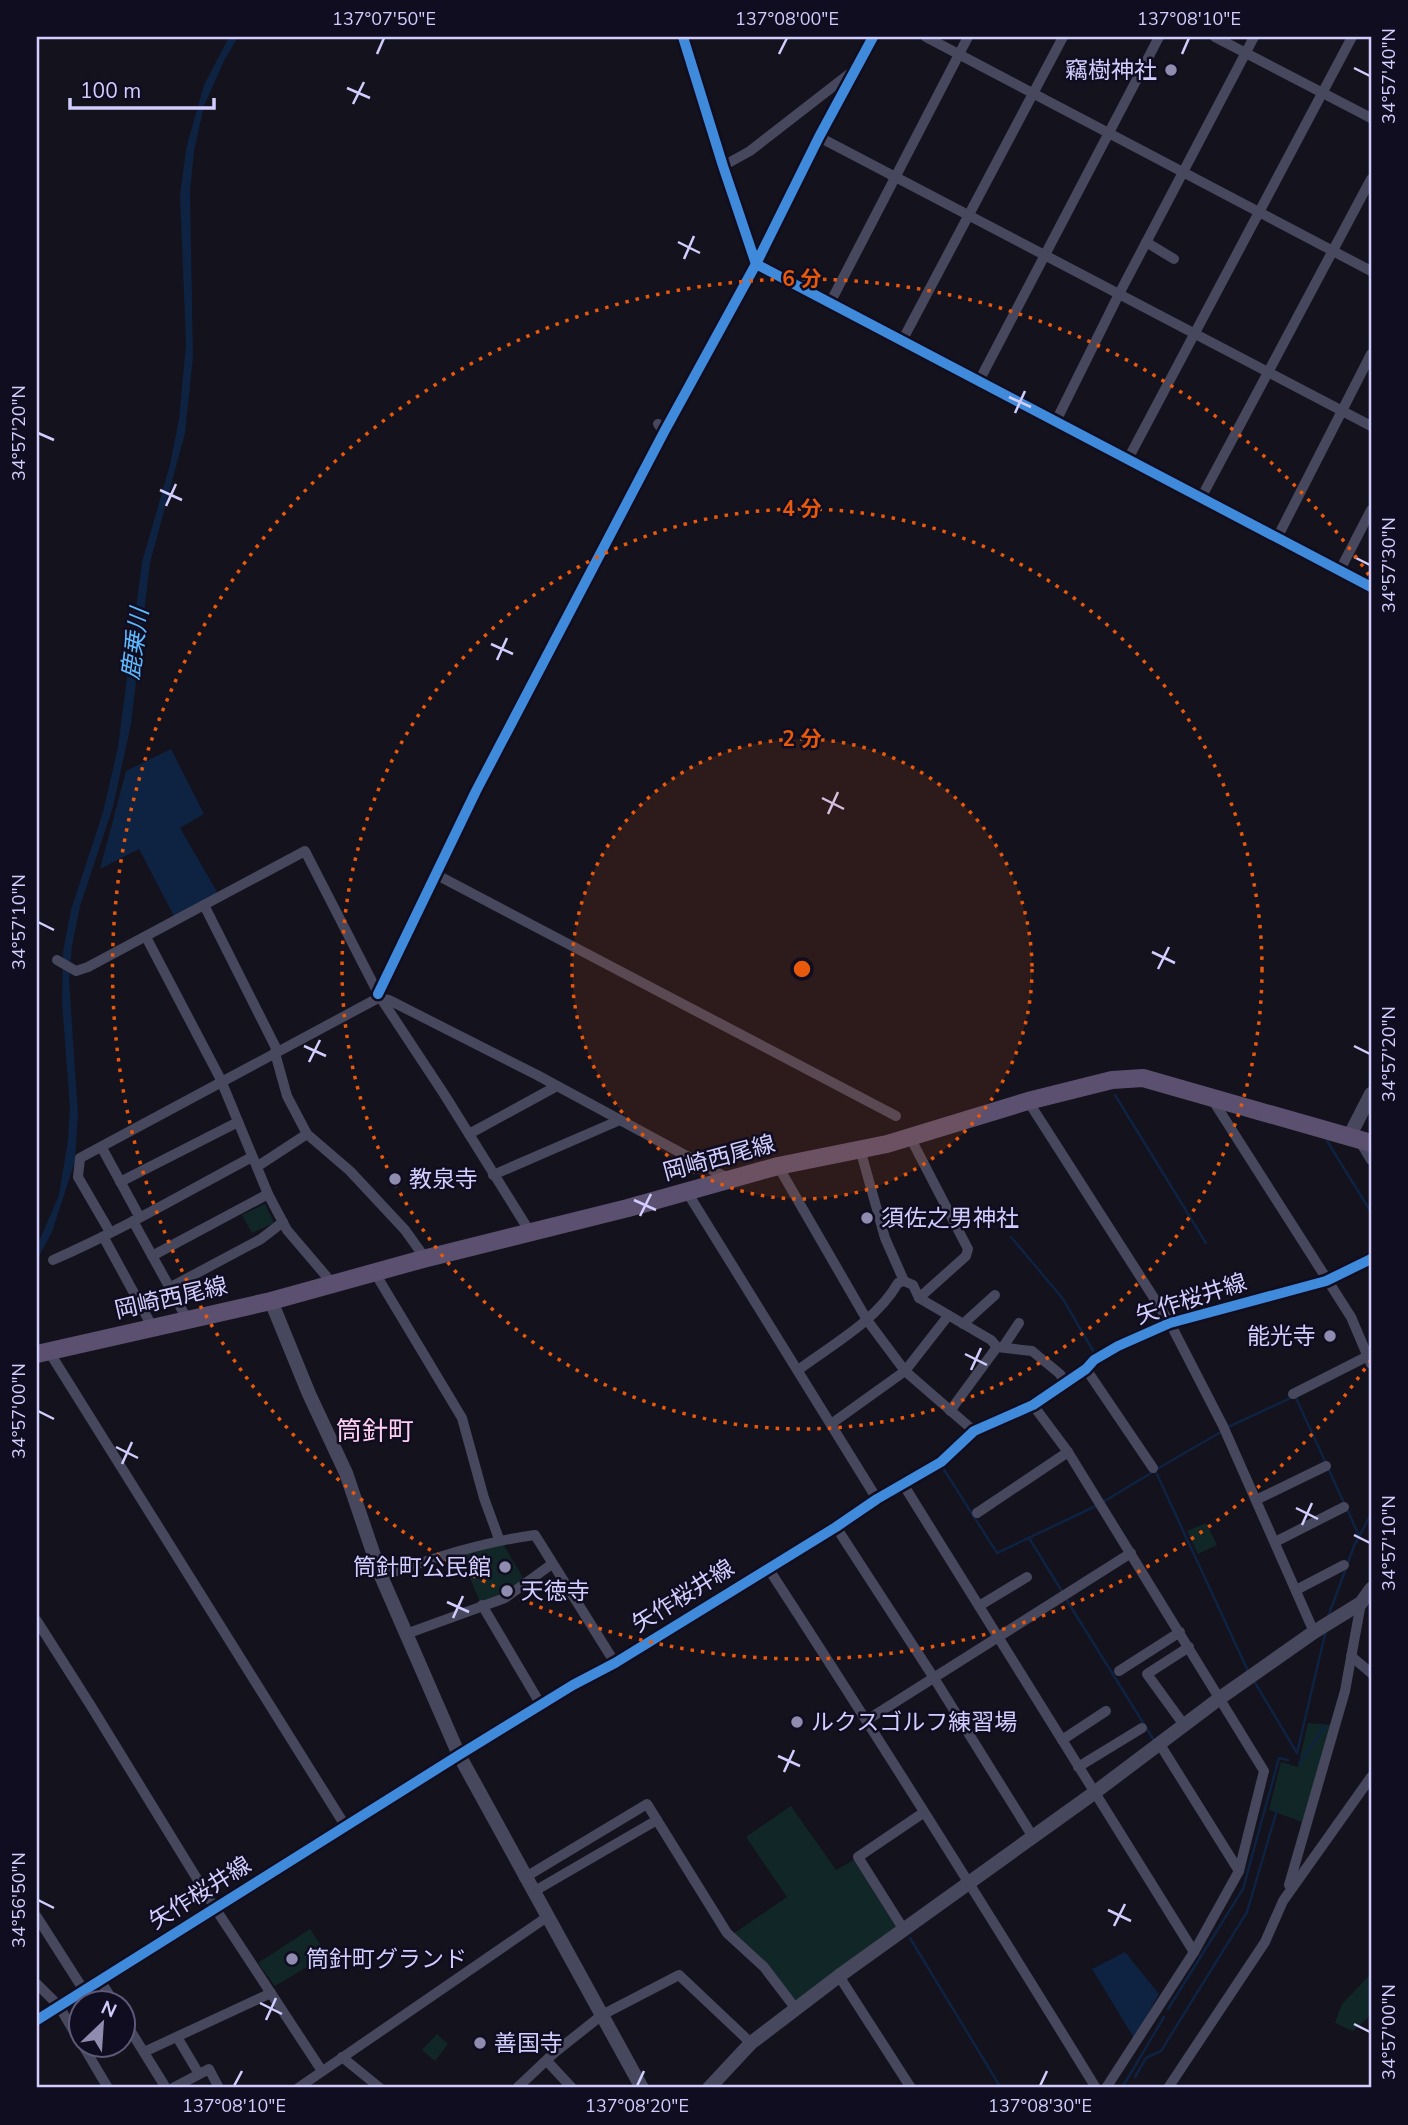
<svg xmlns="http://www.w3.org/2000/svg" width="1408" height="2125" font-family="'Nunito Sans','Noto Sans JP',sans-serif">
<rect width="100%" height="100%" fill="#14121d"/>
<g fill="#112727">
<polygon points="265,1204 274,1223 252,1233 242,1215"/>
<polygon points="1206,1523 1217,1545 1198,1554 1187,1531"/>
<polygon points="502,1542 525,1581 500,1596 481,1604 460,1555"/>
<polygon points="1308,1723 1332,1725 1310,1808 1302,1822 1269,1810 1281,1762 1298,1767"/>
<polygon points="791,1806 836,1870 854,1860 897,1929 797,2001 733,1934 787,1897 746,1837"/>
<polygon points="310,1929 327,1955 275,1986 258,1963"/>
<polygon points="1371,1974 1371,2015 1353,2031 1335,2023 1342,2004"/>
<polygon points="437,2034 448,2044 435,2061 422,2050"/>
</g>
<g fill="#0e2241">
<polygon points="229,37 238,37 224,61 204,106 194,151 190,192 193,357 185,433 150,563 131,724 113,807 80,906 72,946 69,980 78,1115 75,1161 52,1232 37,1260 37,1246 59,1195 68,1140 70,1108 62,1002 63,952 71,910 103,812 118,747 142,562 170,465 179,419 186,344 180,195 186,149 204,85"/>
<polygon points="171,749 204,814 180,828 220,897 176,920 139,849 100,869 126,771"/>
<polygon points="1125,1952 1159,1994 1134,2038 1092,1969"/>
</g>
<g fill="none" stroke-linecap="round" stroke-linejoin="round">
<g stroke="#0e2241" stroke-width="2.5">
<polyline points="1115,1095 1206,1243"/>
<polyline points="1327,1141 1371,1212"/>
<polyline points="1011,1237 1063,1299 1095,1354"/>
<polyline points="1226,1428 1295,1396 1325,1461"/>
<polyline points="943,1468 997,1553 1098,1505"/>
<polyline points="1328,1468 1344,1503"/>
<polyline points="1157,1469 1221,1432"/>
<polyline points="1155,1470 1248,1671"/>
<polyline points="1103,1502 1151,1473"/>
<polyline points="1347,1509 1359,1536"/>
<polyline points="1029,1538 1063,1593"/>
<polyline points="1066,1599 1155,1742"/>
<polyline points="1328,1617 1354,1546 1371,1514"/>
<polyline points="1254,1681 1297,1753"/>
<polyline points="1297,1753 1326,1630"/>
<polyline points="1299,1764 1325,1726"/>
<polyline points="910,1938 1001,2088"/>
<polyline points="1168,2009 1243,1889 1279,1758 1288,1760"/>
<polyline points="1135,2077 1146,2058 1161,2051 1247,1912 1277,1810"/>
<polyline points="1122,2088 1164,2017"/>
</g>
<g stroke="#47475d" stroke-width="10">
<polyline points="683,37 723,166 756,264"/>
<polyline points="926,37 1371,271"/>
<polyline points="1215,37 1371,118"/>
<polyline points="819,137 1371,426"/>
<polyline points="723,166 750,151 853,71"/>
<polyline points="1146,242 1174,259"/>
<polyline points="756,264 819,137 873,37"/>
<polyline points="830,303 968,37"/>
<polyline points="902,341 1063,37"/>
<polyline points="979,381 1159,37"/>
<polyline points="1056,421 1119,294 1254,37"/>
<polyline points="1128,459 1352,37"/>
<polyline points="1201,498 1371,179"/>
<polyline points="1277,538 1371,354"/>
<polyline points="1340,570 1371,510"/>
<polyline points="437,875 896,1116"/>
<polyline points="204,905 276,1048 275,1053 287,1096 307,1134 350,1171 405,1230 420,1251 423,1259"/>
<polyline points="146,937 220,1078 268,1194 287,1230 327,1277 329,1285"/>
<polyline points="57,960 76,971 88,967 305,851 380,997 444,1094 530,1232"/>
<polyline points="378,994 476,791 664,432 658,424"/>
<polyline points="381,998 389,1000 537,1075 731,1180"/>
<polyline points="1212,1099 1351,1317 1371,1364"/>
<polyline points="1028,1101 1170,1323 1223,1426 1314,1632"/>
<polyline points="469,1134 557,1086"/>
<polyline points="1359,1140 1371,1160"/>
<polyline points="102,1148 139,1216"/>
<polyline points="860,1149 885,1238 904,1281"/>
<polyline points="258,1166 307,1134"/>
<polyline points="778,1166 867,1320 905,1371 974,1431"/>
<polyline points="493,1175 620,1120"/>
<polyline points="120,1182 238,1122"/>
<polyline points="687,1192 877,1499"/>
<polyline points="133,1221 187,1319"/>
<polyline points="110,1232 78,1177 80,1158 380,997"/>
<polyline points="104,1238 153,1328"/>
<polyline points="152,1256 268,1194"/>
<path d="M53,1260C122,1230 186,1192 252,1157"/>
<polyline points="375,1273 462,1418 484,1498 499,1539"/>
<polyline points="169,1288 261,1239 283,1222"/>
<polyline points="919,1298 991,1340 997,1347 950,1411"/>
<polyline points="963,1324 995,1295"/>
<polyline points="997,1347 1032,1351 1060,1374 1065,1383"/>
<polyline points="1003,1347 1019,1323"/>
<polyline points="48,1350 346,1827"/>
<polyline points="1086,1369 1153,1468"/>
<path d="M798,1370C833,1344 876,1321 898,1283L904,1281L913,1285L919,1298L966,1256L968,1249L910,1137"/>
<polyline points="1293,1394 1368,1356"/>
<polyline points="1033,1405 1068,1452 1264,1771 1239,1871 1194,1952 1106,2088"/>
<polyline points="831,1424 905,1371 948,1316"/>
<polyline points="903,1484 1194,1952"/>
<polyline points="1256,1500 1326,1466"/>
<polyline points="977,1513 1068,1452"/>
<polyline points="836,1527 934,1678 1033,1837"/>
<polyline points="1275,1542 1344,1507"/>
<path d="M768,1568C880,1740 989,1914 1096,2088"/>
<path d="M381,1576C432,1559 481,1542 535,1535L615,1663"/>
<polyline points="1296,1590 1344,1565"/>
<polyline points="482,1605 541,1705"/>
<polyline points="979,1606 1027,1577"/>
<polyline points="37,1621 91,1706 215,1908 322,2071"/>
<polyline points="406,1634 505,1598 552,1564"/>
<polyline points="1351,1656 1371,1673"/>
<polyline points="1119,1671 1180,1632"/>
<polyline points="867,1720 1131,1553"/>
<polyline points="1184,1725 1147,1674 1189,1647"/>
<polyline points="1062,1740 1106,1711"/>
<polyline points="1159,1743 1239,1871"/>
<polyline points="1078,1767 1142,1728"/>
<polyline points="524,1878 647,1804 727,1933 764,1967 796,2009"/>
<polyline points="1289,1885 1345,1691 1361,1603"/>
<polyline points="533,1892 657,1820"/>
<polyline points="37,1917 83,1989"/>
<polyline points="904,1930 858,1857 923,1813"/>
<polyline points="839,1976 911,2088"/>
<polyline points="99,1979 114,2002"/>
<polyline points="37,1984 59,2006 80,2042"/>
<polyline points="122,2017 166,2088"/>
<polyline points="177,2037 199,2074"/>
<polyline points="82,2044 108,2088"/>
<polyline points="144,2052 271,1993"/>
<polyline points="342,2057 380,2088"/>
<polyline points="547,2061 572,2088"/>
<polyline points="173,2088 209,2069 219,2088"/>
<polyline points="298,2088 547,1917"/>
<polyline points="517,2088 554,2053 602,2015 679,1975 751,2043"/>
<polyline points="1168,2088 1265,1942 1283,1901 1371,1777"/>
</g>
<g stroke="#47475d" stroke-width="14">
<polyline points="664,432 756,264 1371,587"/>
<polyline points="1349,1137 1371,1094"/>
<polyline points="271,1301 309,1394 346,1473 381,1576 459,1755 642,2088"/>
<polyline points="37,2020 459,1755 573,1685 615,1663 836,1527 877,1499 941,1462 974,1431 1033,1405 1086,1369 1094,1360 1118,1346 1170,1323 1326,1281 1371,1259"/>
<polyline points="709,2088 751,2043 839,1976 1094,1793 1220,1698 1314,1632 1361,1603 1371,1589"/>
</g>
<polyline stroke="#5b506f" stroke-width="18" points="37,1354 271,1301 423,1259 628,1208 778,1166 887,1144 1028,1101 1112,1080 1143,1078 1371,1143"/>
<g stroke="#100d21" stroke-width="15">
<g id="cycleway">
<polyline points="683,37 723,166 756,264 1371,587"/>
<polyline points="378,994 476,791 664,432 756,264 819,137 873,37"/>
<polyline points="37,2020 459,1755 573,1685 615,1663 836,1527 877,1499 941,1462 974,1431 1033,1405 1086,1369 1094,1360 1118,1346 1170,1323 1326,1281 1371,1259"/>
</g>
</g>
<use href="#cycleway" stroke="#408adc" stroke-width="10"/>
</g>
<path fill="none" stroke="#d1cdfe" stroke-width="2.5" d="M377,54L384,38M779,54L787,38M1182,54L1189,38M1354,68L1370,76M347,88L370,98M353,104L364,82M678,242L700,253M684,259L694,236M1009,397L1031,407M1015,413L1025,391M38,433L54,440M160,490L182,500M166,506L176,484M1354,557L1370,565M491,644L513,654M497,660L507,638M822,798L844,809M828,814L838,792M38,922L54,930M1152,952L1175,963M1158,969L1169,947M304,1046L326,1056M1354,1046L1370,1054M309,1062L320,1040M634,1200L656,1210M640,1216L651,1194M965,1354L987,1365M971,1370L981,1348M38,1411L54,1419M116,1447L138,1458M122,1464L132,1442M1296,1508L1318,1519M1302,1525L1312,1503M1354,1535L1370,1543M447,1602L469,1612M453,1618L463,1596M778,1756L800,1766M784,1772L794,1750M38,1900L54,1908M1108,1910L1131,1921M1114,1926L1125,1904M260,2003L282,2014M266,2020L276,1998M1354,2024L1370,2032M234,2086L242,2071M637,2086L644,2071M1040,2086L1047,2071"/>
<circle cx="802" cy="969" r="230" fill="#e8590c" fill-opacity=".12"/>
<g fill="none" stroke="#e8590c" stroke-width="3.5" stroke-dasharray="3.5 7">
<circle cx="802" cy="969" r="230"/>
<circle cx="802" cy="969" r="460"/>
<path d="M1371 1360A690 690 0 1 1 1371 578"/>
</g>
<g fill="#8f8caf" stroke="#100d21" stroke-width="2.5">
<circle cx="1171" cy="70" r="7"/>
<circle cx="395" cy="1179" r="7"/>
<circle cx="867" cy="1218" r="7"/>
<circle cx="1330" cy="1336" r="7"/>
<circle cx="505" cy="1567" r="7"/>
<circle cx="507" cy="1591" r="7"/>
<circle cx="797" cy="1722" r="7"/>
<circle cx="292" cy="1959" r="7"/>
<circle cx="480" cy="2043" r="7"/>
</g>
<g text-anchor="middle" dominant-baseline="central" stroke-width="5" stroke-linejoin="round" paint-order="stroke">
<g font-size="23" fill="#d1cdfe" stroke="#100d21" text-anchor="start">
<text x="1157" y="70" text-anchor="end">竊樹神社</text>
<text x="409" y="1179">教泉寺</text>
<text x="881" y="1218">須佐之男神社</text>
<text x="1316" y="1336" text-anchor="end">能光寺</text>
<text x="491" y="1567" text-anchor="end">筒針町公民館</text>
<text x="521" y="1591">天徳寺</text>
<text x="811" y="1722">ルクスゴルフ練習場</text>
<text x="306" y="1959">筒針町グランド</text>
<text x="494" y="2043">善国寺</text>
</g>
<g font-size="23" fill="#d1cdfe" stroke="#100d21">
<text transform="translate(719 1158) rotate(-15)">岡崎西尾線</text>
<text transform="translate(171 1298) rotate(-13)">岡崎西尾線</text>
<text transform="translate(1191 1299) rotate(-18)">矢作桜井線</text>
<text transform="translate(683 1596) rotate(-32)">矢作桜井線</text>
<text transform="translate(200 1893) rotate(-32)">矢作桜井線</text>
</g>
<g font-size="24" font-style="italic" fill="#5db8fd" stroke="#100d21">
<text transform="translate(135 644) rotate(-82)">鹿乗川</text>
</g>
<g font-size="26" fill="#fecfef" stroke="#100d21">
<text x="375" y="1431">筒針町</text>
</g>
</g>
<circle cx="802" cy="969" r="10" fill="#e8590c" stroke="#100d21" stroke-width="3.5"/>
<g font-size="21" text-anchor="middle" font-weight="bold" fill="#e8590c" stroke="#100d21" stroke-width="5" stroke-linejoin="round" paint-order="stroke">
<text x="802" y="286">6 分</text>
<text x="802" y="516">4 分</text>
<text x="802" y="746">2 分</text>
</g>
<rect width="1408" height="2125" fill="none" stroke="#100d21" stroke-width="77"/>
<g transform="translate(102 2024) rotate(25)"><circle r="33" fill="#100d21" stroke="#5d5a79" stroke-width="2"/>
<path d="M0-5L12 26L0 18L-12 26Z" fill="#8f8caf"/>
<text y="-10" font-size="19" font-weight="bold" text-anchor="middle" fill="#d1cdfe">N</text>
</g>
<path d="M70 98v10h144v-10" fill="none" stroke="#d1cdfe" stroke-width="3.5"/>
<text x="80" y="98" font-size="21" fill="#d1cdfe" stroke="#100d21" stroke-width="5" paint-order="stroke">100 m</text>
<rect x="38" y="38" width="1332" height="2048" fill="none" stroke="#d1cdfe" stroke-width="2.5"/>
<g font-size="18" text-anchor="middle" fill="#d1cdfe">
<text x="384" y="25">137°07'50"E</text>
<text x="787" y="25">137°08'00"E</text>
<text x="1189" y="25">137°08'10"E</text>
<text transform="translate(1389 76) rotate(-90)" y="6">34°57'40"N</text>
<text transform="translate(19 433) rotate(-90)" y="6">34°57'20"N</text>
<text transform="translate(1389 565) rotate(-90)" y="6">34°57'30"N</text>
<text transform="translate(19 922) rotate(-90)" y="6">34°57'10"N</text>
<text transform="translate(1389 1054) rotate(-90)" y="6">34°57'20"N</text>
<text transform="translate(19 1411) rotate(-90)" y="6">34°57'00"N</text>
<text transform="translate(1389 1543) rotate(-90)" y="6">34°57'10"N</text>
<text transform="translate(19 1900) rotate(-90)" y="6">34°56'50"N</text>
<text transform="translate(1389 2032) rotate(-90)" y="6">34°57'00"N</text>
<text x="234" y="2112">137°08'10"E</text>
<text x="637" y="2112">137°08'20"E</text>
<text x="1040" y="2112">137°08'30"E</text>
</g>
</svg>
